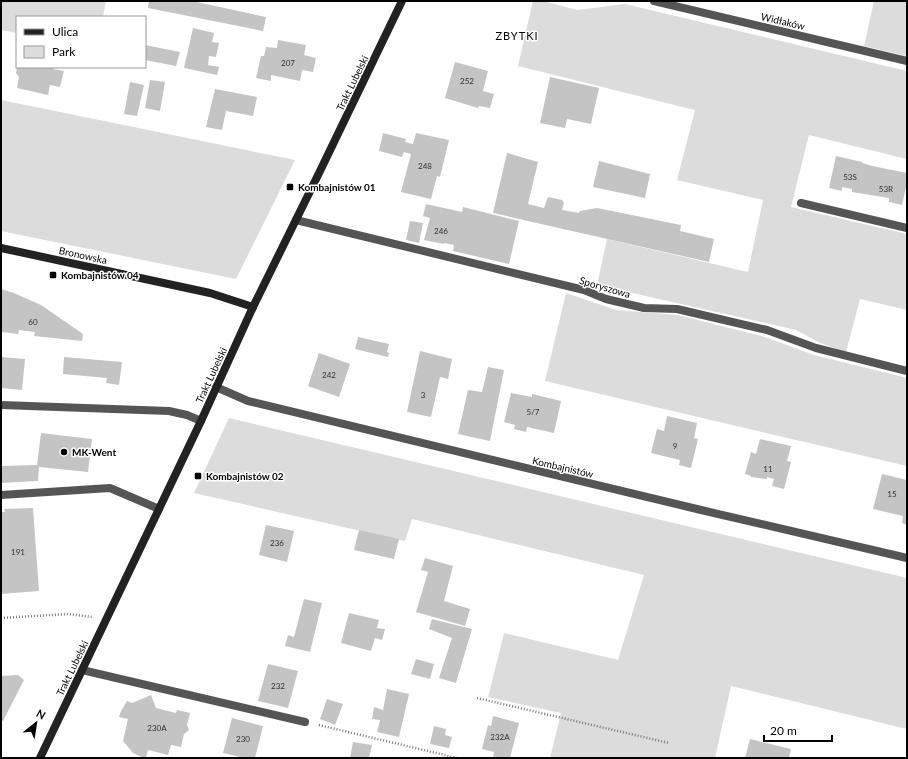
<svg xmlns="http://www.w3.org/2000/svg" width="908" height="759" font-family="Lato,sans-serif">
<rect width="100%" height="100%" fill="#fff"/>
<g fill="#dcdcdc">
<polygon points="1,1 106,1 103,17 17,17 17,33 1,30"/>
<polygon points="533,1 543,1 577,10 625,4 907,71 907,159 809,135 791,207 907,234 907,310 860,299 846,352 820,343 796,330 597,285 607,239 748,272 763,200 677,180 695,110 518,66"/>
<polygon points="874,1 907,1 907,56 864,46"/>
<polygon points="1,100 295,160 236,279 1,231"/>
<polygon points="566,293 616,310 678,315 765,337 814,355 907,378 907,466 545,381"/>
<polygon points="229,418 907,578 907,729 731,686 715,758 550,758 561,713 488,697 504,633 618,660 644,575 412,519 405,541 194,493"/>
</g>
<g fill="#c4c4c4">
<polygon points="149,1 192,1 266,17 263,31 148,8"/>
<polygon points="193,28 214,33 212,42 219,43 216,57 209,56 208,65 219,67 217,75 184,68"/>
<polygon points="278,40 306,45 304,55 316,58 313,72 302,70 300,81 271,75 271,81 256,78 261,56 264,56 266,47 277,48"/>
<polygon points="145,45 180,52 176,66 145,60"/>
<polygon points="455,62 488,71 483,91 494,94 490,108 479,106 478,108 445,98"/>
<polygon points="17,67 54,67 53,69 64,71 60,87 50,85 48,95 17,88 19,77 16,73"/>
<polygon points="550,77 599,88 591,124 567,119 565,128 540,123"/>
<polygon points="150,80 165,82 160,111 145,108"/>
<polygon points="130,82 144,85 137,116 124,114"/>
<polygon points="215,89 257,97 253,116 226,111 222,130 206,127"/>
<polygon points="383,133 406,139 405,142 413,144 416,133 449,140 440,177 437,176 431,199 401,192 411,154 404,152 402,157 379,151"/>
<polygon points="507,153 538,162 528,204 544,208 548,197 562,200 564,203 562,210 579,213 580,211 597,208 681,225 680,231 714,239 709,262 493,213"/>
<polygon points="836,156 862,162 862,163 872,166 907,173 907,183 902,205 889,202 889,198 852,192 852,189 842,187 842,191 829,188"/>
<polygon points="599,161 650,174 645,198 593,187"/>
<polygon points="426,204 462,212 463,207 519,221 509,264 453,251 454,245 444,243 444,244 424,240 430,218 423,216"/>
<polygon points="410,221 423,223 419,243 406,240"/>
<polygon points="1,289 14,293 41,305 83,334 82,341 34,336 35,332 19,330 18,334 1,332"/>
<polygon points="358,337 389,344 387,352 389,353 388,357 355,349"/>
<polygon points="420,351 452,359 448,379 440,377 431,417 407,412"/>
<polygon points="319,353 350,364 339,397 308,386"/>
<polygon points="1,357 25,359 22,390 1,388"/>
<polygon points="64,357 122,362 119,385 106,383 107,378 63,374"/>
<polygon points="488,367 504,370 490,441 458,434 468,390 482,392"/>
<polygon points="511,393 532,397 532,394 561,401 554,433 527,427 526,432 514,429 515,425 504,422"/>
<polygon points="667,416 697,423 694,438 698,439 691,468 679,465 680,460 651,453 657,429 664,431"/>
<polygon points="41,433 92,439 88,472 39,467 38,481 1,483 1,466 37,465"/>
<polygon points="760,439 791,446 787,461 791,462 784,489 772,486 774,479 767,477 767,479 751,477 751,476 745,474 751,452 756,454"/>
<polygon points="882,474 907,480 907,525 902,523 903,516 873,509"/>
<polygon points="33,508 39,591 1,594 1,512 5,512 4,509"/>
<polygon points="266,525 294,531 287,562 259,555"/>
<polygon points="359,530 399,539 394,559 354,550"/>
<polygon points="425,558 453,566 444,601 470,609 465,626 416,612 428,572 421,570"/>
<polygon points="304,599 322,603 310,652 285,646 288,635 294,637"/>
<polygon points="349,613 379,620 377,628 385,629 382,640 375,638 371,651 341,643"/>
<polygon points="432,619 472,629 456,683 439,678 452,638 429,629"/>
<polygon points="416,659 434,664 430,679 411,674"/>
<polygon points="268,664 298,671 288,708 258,701"/>
<polygon points="18,675 24,680 3,721 1,721 1,676"/>
<polygon points="387,689 409,694 399,737 377,732 380,720 372,719 374,707 383,710"/>
<polygon points="151,695 156,708 176,713 177,710 190,713 187,725 189,730 184,734 181,747 171,745 168,755 148,750 146,758 144,758 133,753 123,741 128,719 119,717 121,711 127,701 132,703"/>
<polygon points="327,699 343,704 335,725 320,719"/>
<polygon points="493,716 519,723 510,758 493,757 494,752 482,749 488,725 491,726"/>
<polygon points="232,718 263,726 255,758 245,758 223,753"/>
<polygon points="434,726 446,729 445,735 452,737 449,748 430,744"/>
<polygon points="750,739 791,749 789,758 745,758"/>
<polygon points="353,742 372,745 369,758 350,758"/>
</g>
<g fill="none" stroke-linecap="round" stroke-linejoin="round">
<g stroke="#777" stroke-width="2.5" stroke-dasharray="1 2" stroke-linecap="butt">
<polyline points="1,618 68,614 92,617"/>
<polyline points="477,698 669,743"/>
<polyline points="319,725 457,758"/>
</g>
<g stroke="#555" stroke-width="8">
<polyline points="801,203 907,228"/>
<polyline points="1,405 169,411 187,415 201,421"/>
<polyline points="1,495 110,488 159,509"/>
</g>
<g stroke="#555" stroke-width="8">
<polyline points="654,1 907,61"/>
<polyline points="296,220 584,290 606,299 644,308 677,309 767,330 816,348 907,371"/>
<polyline points="216,387 248,401 701,510 907,558"/>
<polyline points="82,670 305,722"/>
</g>
<g stroke="#222" stroke-width="8">
<polyline points="1,248 210,293 253,307"/>
<polyline points="40,758 201,421 253,307 321,169 402,1"/>
</g>
</g>
<g fill="#000" stroke="#fff" stroke-width="1.5">
<rect x="286" y="183" width="8" height="8" rx="2"/>
<rect x="49" y="271" width="8" height="8" rx="2"/>
<circle cx="64" cy="452" r="4"/>
<rect x="194" y="472" width="8" height="8" rx="2"/>
</g>
<g text-anchor="middle" dominant-baseline="central" stroke-width="3" stroke-linejoin="round" paint-order="stroke">
<g font-size="8" fill="#313131">
<text x="288" y="63">207</text>
<text x="467" y="81">252</text>
<text x="425" y="166">248</text>
<text x="850" y="177">53S</text>
<text x="886" y="189">53R</text>
<text x="441" y="231">246</text>
<text x="33" y="322">60</text>
<text x="329" y="375">242</text>
<text x="423" y="395">3</text>
<text x="533" y="412">5/7</text>
<text x="675" y="446">9</text>
<text x="768" y="469">11</text>
<text x="892" y="494">15</text>
<text x="277" y="543">236</text>
<text x="18" y="552">191</text>
<text x="278" y="686">232</text>
<text x="157" y="728">230A</text>
<text x="500" y="737">232A</text>
<text x="243" y="739">230</text>
</g>
<g font-size="10" fill="#000" stroke="#fff">
<text transform="translate(783 21) rotate(13)">Widłaków</text>
<text transform="translate(352 83) rotate(-64)">Trakt Lubelski</text>
<text transform="translate(83 255) rotate(12)">Bronowska</text>
<text transform="translate(605 287) rotate(16)">Sporyszowa</text>
<text transform="translate(211 375) rotate(-65)">Trakt Lubelski</text>
<text transform="translate(563 467) rotate(13)">Kombajnistów</text>
<text transform="translate(72 668) rotate(-64)">Trakt Lubelski</text>
</g>
<g font-size="10" font-weight="bold" fill="#000" stroke="#fff" text-anchor="start">
<text x="298" y="187">Kombajnistów 01</text>
<text x="61" y="275">Kombajnistów 04</text>
<text x="72" y="452">MK-Went</text>
<text x="206" y="476">Kombajnistów 02</text>
</g>
<g font-size="11" letter-spacing="1" fill="#000" stroke="#fff">
<text x="517" y="35">ZBYTKI</text>
</g>
</g>
<rect width="908" height="759" fill="none" stroke="#000000" stroke-width="4"/>
<rect x="16" y="16" width="130" height="52" fill="#ffffff" stroke="#999999"/>
<rect x="24" y="29" width="20" height="6" fill="#222222" stroke="#999999"/>
<text x="52" y="36" font-size="12" fill="#000000">Ulica</text>
<rect x="24" y="46" width="20" height="12" fill="#dcdcdc" stroke="#999999"/>
<text x="52" y="56" font-size="12" fill="#000000">Park</text>
<g transform="translate(36 723) rotate(30)" stroke="#ffffff" stroke-width="3" paint-order="stroke">
<path d="M0-3L7 15L0 10L-7 15Z" fill="#000000"/>
<text y="-6" font-size="11" font-weight="bold" text-anchor="middle" fill="#000000">N</text>
</g>
<path d="M764 735v6h68v-6" fill="none" stroke="#000000" stroke-width="2"/>
<text x="770" y="735" font-size="12" fill="#000000" stroke="#ffffff" stroke-width="3" paint-order="stroke">20 m</text>
</svg>
